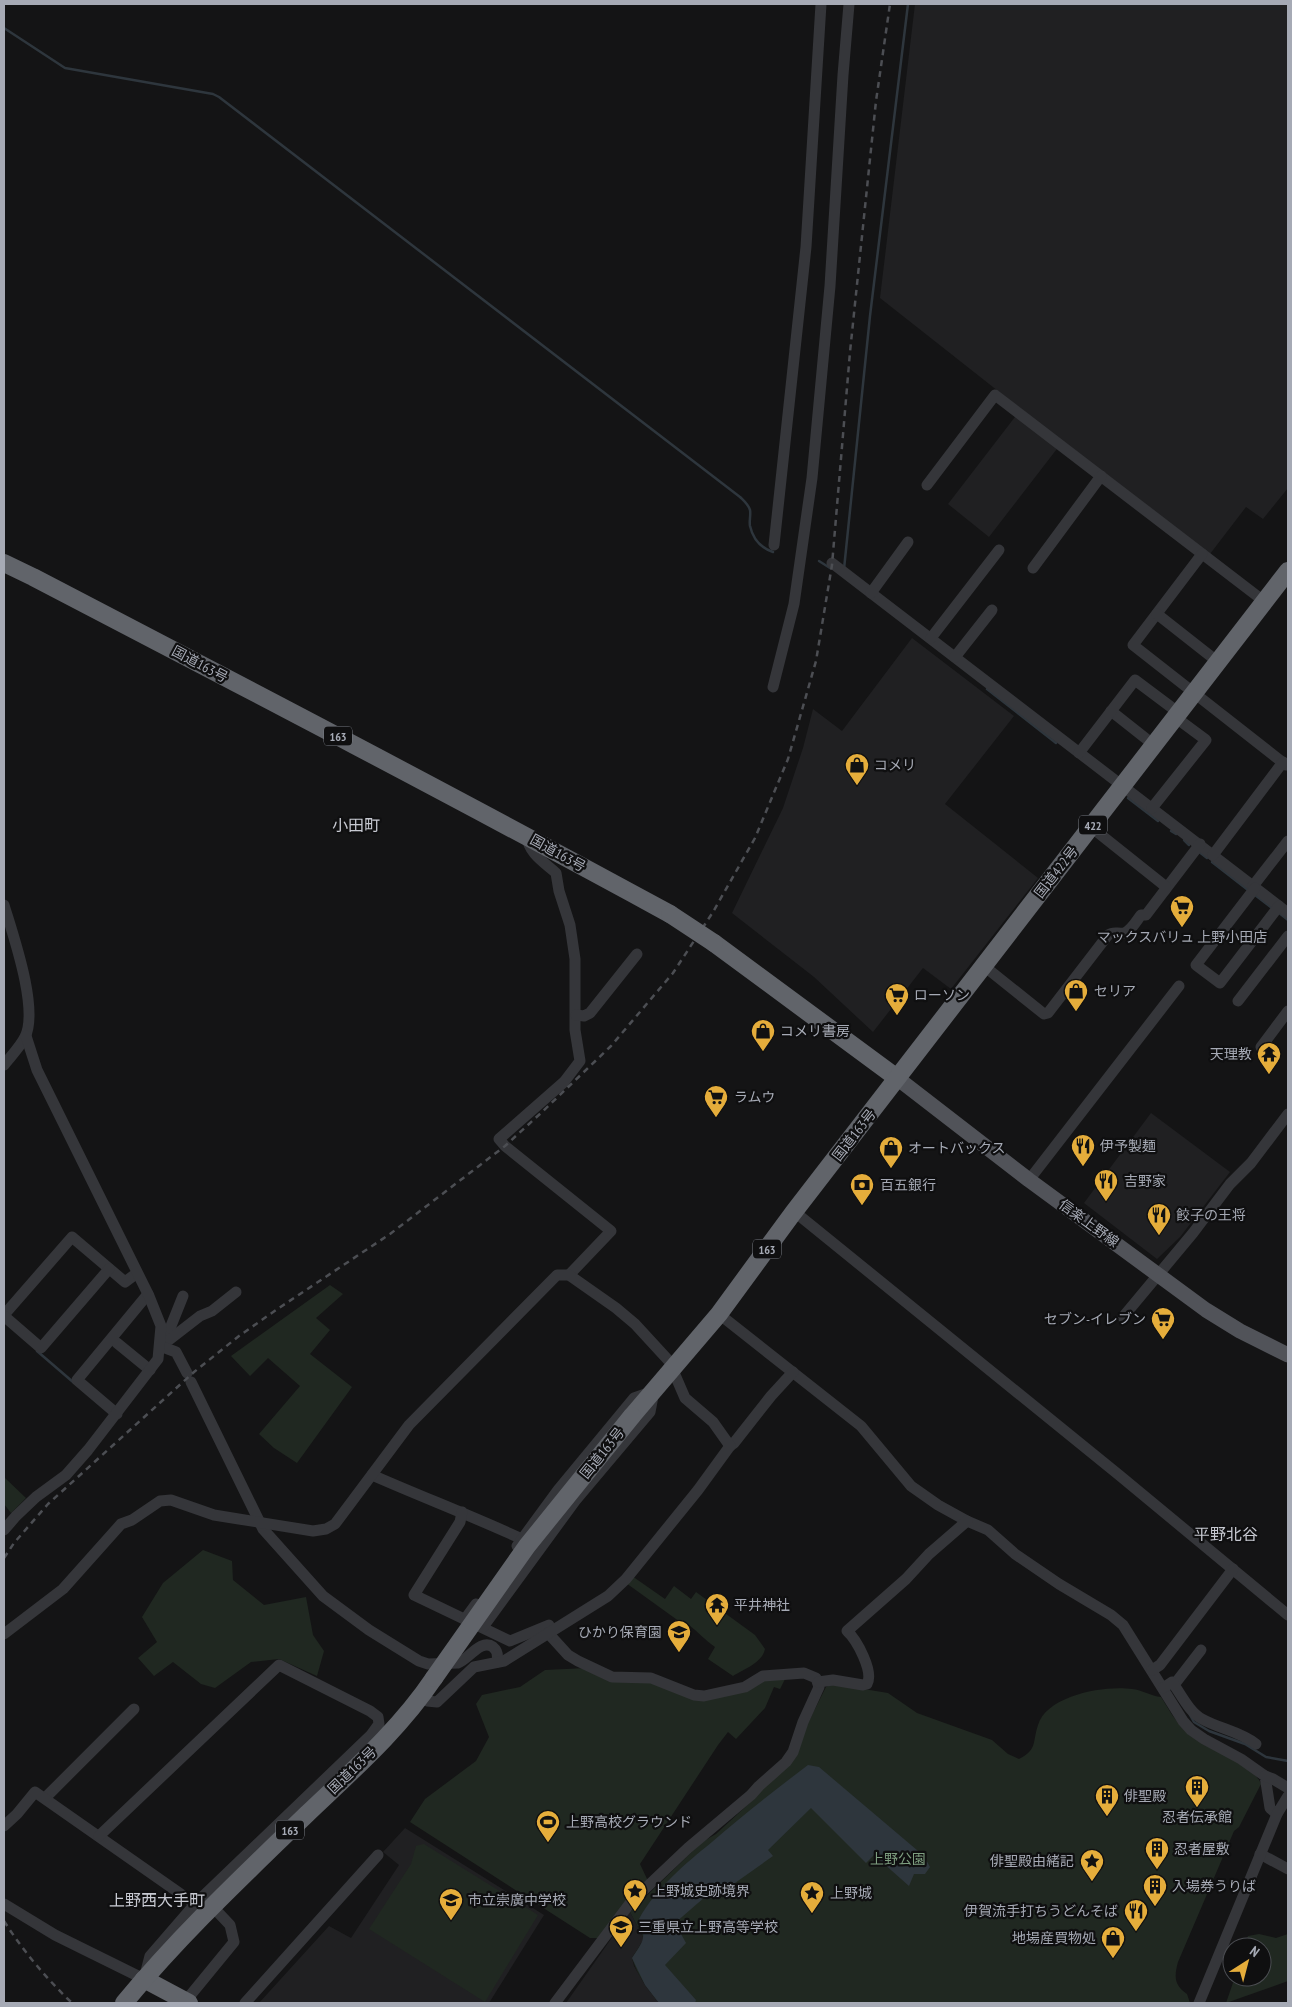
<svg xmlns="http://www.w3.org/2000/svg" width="1292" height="2007" font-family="'PT Sans Narrow','Noto Sans JP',sans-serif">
<rect width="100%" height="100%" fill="#141415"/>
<g fill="#202022">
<polygon points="915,4 1288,4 1288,488 1263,519 1246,507 1210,554 1063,441 989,537 948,504 1021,409 880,298"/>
<polygon points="912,638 1014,716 945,804 1038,878 951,989 923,968 873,1032 814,977 732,913 783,808 803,748 813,709 842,731"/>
<polygon points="1151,1113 1230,1172 1180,1237 1157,1259 1084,1203"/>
<polygon points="405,1828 544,1915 489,2003 259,2003 329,1926 351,1938 399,1865 383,1852"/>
<polygon points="630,1912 644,1939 632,1958 634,1966 645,1985 659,2003 566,2003"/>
</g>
<g fill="#202821">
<polygon points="330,1285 343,1294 316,1318 330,1330 310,1354 352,1387 297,1463 274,1448 259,1434 300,1386 268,1358 250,1376 231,1356"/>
<polygon points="4,1477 26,1498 11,1513 4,1504"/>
<polygon points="203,1550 232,1561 233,1580 264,1605 306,1597 313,1635 324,1651 317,1676 279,1659 251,1662 215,1688 201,1684 173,1662 154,1676 138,1658 157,1642 142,1617 163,1583"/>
<path d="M632,1576L665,1599L674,1586L691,1599L696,1592L755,1635L765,1649C762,1663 744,1669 733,1676L708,1659L715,1647C705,1640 697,1631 689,1625L687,1627L626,1583Z"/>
<polygon points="587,1668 650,1681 691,1698 759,1681 786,1677 780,1689 774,1687 765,1708 736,1739 728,1732 718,1745 640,1864 648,1881 599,1938 590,1938 410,1822 425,1799 476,1761 489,1737 476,1704 482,1695 520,1687 545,1670"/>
<path d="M833,1684L888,1693L917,1713L992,1740L1008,1754L1019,1759C1038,1749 1032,1743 1038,1725C1047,1695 1105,1685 1132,1689C1142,1690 1151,1696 1161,1697C1167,1706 1173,1718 1181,1726C1197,1741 1255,1765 1261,1784L1239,1827L1234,1831L1178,1962C1174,1977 1174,1985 1187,1994L1190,2003H659C648,1989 637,1975 632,1958L644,1939L630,1912L702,1842L716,1834L754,1799L808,1723L826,1687Z"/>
<polygon points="424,1844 538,1915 485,2002 369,1929 411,1864 416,1846"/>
<polygon points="1259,1934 1276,1938 1288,1934 1288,1981 1226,2003 1235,1977 1262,1977 1262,1947 1244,1947 1248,1936"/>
</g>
<path fill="#2e363d" d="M808,1765L819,1767L924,1856L930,1867L925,1874H914L909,1886L874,1855L866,1863L811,1808L768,1850L773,1856L718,1895L713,1890L675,1923L686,1943L665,1965L696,2000L695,2003H659L645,1985L632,1958C643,1941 647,1939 639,1919C656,1888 685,1864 712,1842C743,1815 775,1790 808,1765Z"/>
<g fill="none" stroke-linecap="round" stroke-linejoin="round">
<g stroke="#2e363d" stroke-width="2.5">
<path d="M4,28L65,68L213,94L219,97L740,497C744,501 748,504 750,510C751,515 749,521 750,526C753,539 761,548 773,552"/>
<polyline points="819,561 830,568"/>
<polyline points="844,569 870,316 908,4"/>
<polyline points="987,689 1056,743"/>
<polyline points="1128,798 1158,821"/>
<polyline points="1171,831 1176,834"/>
<polyline points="1184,840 1189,845"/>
<polyline points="1198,851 1207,858"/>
<polyline points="1212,862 1248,890"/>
<polyline points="1255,895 1272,908"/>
<polyline points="1278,912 1288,920"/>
<polyline points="37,1351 73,1382"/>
<polyline points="1190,1715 1194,1722 1209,1731 1245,1744 1266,1757 1288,1761"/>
</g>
<g stroke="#35363a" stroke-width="11">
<polyline points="927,485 995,395 1265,602"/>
<polyline points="774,545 806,247 821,4"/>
<polyline points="1202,554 1133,645 1286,765 1288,764"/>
<polyline points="832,563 1288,913"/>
<polyline points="1033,568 1101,476"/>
<polyline points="871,593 908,542"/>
<polyline points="1157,614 1218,662"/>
<polyline points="931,638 999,550"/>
<polyline points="955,657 992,610"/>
<polyline points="773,687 794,604 812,478 830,286 843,75 849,4"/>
<polyline points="1111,711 1154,745"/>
<polyline points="1079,753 1135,680 1179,713"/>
<polyline points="1152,808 1206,740 1175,717"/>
<path d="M527,836C528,853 545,863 556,873L559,891L570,925L575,959V1030L580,1061L564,1082L499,1139L505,1146L611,1231L569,1275"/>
<polyline points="1213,855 1283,762"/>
<polyline points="1253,886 1288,841"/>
<polyline points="1255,888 1196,965 1220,983 1279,906"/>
<polyline points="1165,890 1200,844"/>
<path d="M4,905C13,935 39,1009 25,1037C20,1047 11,1056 4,1065"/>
<path d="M984,966L1044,1014L1048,1013L1108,935C1114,931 1117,934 1124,933C1131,931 1137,920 1141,915H1146L1165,890V886L1091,827"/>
<polyline points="1238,1001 1288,936"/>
<polyline points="576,1015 584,1016 590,1013 637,954"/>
<polyline points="1261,1047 1288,1011"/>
<polyline points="1029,1180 1179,986"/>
<polyline points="793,1213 801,1217 1119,1475 1288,1615"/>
<polyline points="719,1314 861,1426 911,1486 938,1505 967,1521 988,1530 1015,1554 1059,1584 1111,1615 1123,1625 1183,1721 1191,1730 1204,1739 1241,1759 1265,1776 1270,1808 1277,1814"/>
<polyline points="4,1315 72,1237 125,1282 137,1273"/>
<polyline points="4,1316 41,1348 109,1269"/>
<polyline points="1123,1317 1193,1233 1230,1184 1251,1163 1288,1114"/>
<polyline points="167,1336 183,1296"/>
<polyline points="169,1340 200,1316 212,1311 236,1292"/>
<polyline points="117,1343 150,1370"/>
<polyline points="160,1346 176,1352 187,1373"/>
<path d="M191,1382L263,1529L323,1596L369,1630L419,1661L428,1664L458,1663C468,1660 481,1638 493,1647C498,1651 498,1657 497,1662"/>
<polyline points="117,1414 77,1380 148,1294"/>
<polyline points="730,1446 734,1443 771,1396 793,1372"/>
<path d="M372,1475C422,1497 472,1516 522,1539"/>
<polyline points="462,1512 460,1522 414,1595 510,1641 549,1625"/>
<polyline points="4,1530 16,1516 36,1497 66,1475 88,1450 158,1359 161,1326 149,1296 37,1070 26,1036"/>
<polyline points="465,1619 476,1604"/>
<polyline points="483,1627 575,1501 650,1412 654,1391 634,1398 558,1490 517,1546"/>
<polyline points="548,1633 568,1655 578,1661 612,1677 651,1678 694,1695 704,1696 745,1687 763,1676 804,1673 816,1678 819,1687 803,1722 793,1752 786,1762 759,1786 751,1795 688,1848 631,1902 555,2003"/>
<polyline points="4,1634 63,1589 121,1524 132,1520 160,1501 171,1500 214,1515 313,1531 326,1529 335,1524 409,1425 557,1275 569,1275 616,1308 635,1324 669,1361 685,1398 713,1422 730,1446 698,1490 626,1579 608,1596 504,1661 474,1667 437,1702 427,1701 421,1697"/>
<polyline points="1152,1670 1160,1665 1233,1569"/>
<path d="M818,1682L833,1680L863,1685L867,1684C874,1672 857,1640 847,1631L906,1579L929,1554L967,1521"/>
<polyline points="1174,1685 1201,1650"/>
<path d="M1163,1688L1172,1682C1181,1694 1189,1712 1202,1719C1220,1729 1239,1731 1256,1744"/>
<polyline points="1265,1776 1273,1779 1288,1788"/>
<polyline points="45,1798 134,1709"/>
<polyline points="4,1826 17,1814 35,1792 195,1904"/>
<polyline points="1260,1854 1288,1869"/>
<polyline points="4,1904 55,1935 144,1979 150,1956 195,1904 371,1735 379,1724 378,1717 370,1711 279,1665 99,1836"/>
<polyline points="184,2003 234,1942 230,1925 212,1906"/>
<polyline points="245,2003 378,1855"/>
<polyline points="1199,2003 1277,1814 1288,1796"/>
</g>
<polyline stroke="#515359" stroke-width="15" points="897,1078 1029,1180 1206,1310 1240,1331 1288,1355"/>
<g stroke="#61646a" stroke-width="18">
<path d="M4,563L33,577C246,688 459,799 670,914"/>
<polyline points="714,943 897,1078"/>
<polyline points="632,1416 719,1314 793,1213 1288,571"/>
<polyline points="144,1979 189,2003"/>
<path d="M124,2003C180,1935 244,1875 307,1814C352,1771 399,1730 434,1678"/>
</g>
<g stroke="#4c4e53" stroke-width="2.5" stroke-dasharray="6 5" stroke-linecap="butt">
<polyline points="4,1558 14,1543 48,1504 194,1372 239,1336 276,1310 390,1234 505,1146 541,1113 611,1046 673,973 713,912 755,838 788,759 816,661 832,565 850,352 876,101 890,4"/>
<path d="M4,1921C23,1951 46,1978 72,2003"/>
</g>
<g stroke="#61646a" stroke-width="18">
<polyline points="670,914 714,943"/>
<polyline points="434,1678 527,1546 632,1416"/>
</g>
</g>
<defs>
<g id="shop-pin" transform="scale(1.25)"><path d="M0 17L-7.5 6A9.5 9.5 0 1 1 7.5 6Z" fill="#e5ad3b" stroke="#0f0f10"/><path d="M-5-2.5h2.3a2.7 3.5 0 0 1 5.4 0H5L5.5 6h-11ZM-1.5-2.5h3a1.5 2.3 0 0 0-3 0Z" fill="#111"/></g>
<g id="supermarket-pin" transform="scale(1.25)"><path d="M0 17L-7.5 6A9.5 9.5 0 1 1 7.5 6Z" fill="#e5ad3b" stroke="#0f0f10"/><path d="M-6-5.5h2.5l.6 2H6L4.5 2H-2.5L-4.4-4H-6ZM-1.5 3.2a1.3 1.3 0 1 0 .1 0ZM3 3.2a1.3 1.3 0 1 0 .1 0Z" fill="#111"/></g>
<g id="temple-pin" transform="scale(1.25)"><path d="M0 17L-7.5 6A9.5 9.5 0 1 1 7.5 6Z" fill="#e5ad3b" stroke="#0f0f10"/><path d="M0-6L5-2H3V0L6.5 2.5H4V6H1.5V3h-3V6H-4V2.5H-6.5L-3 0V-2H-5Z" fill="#111"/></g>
<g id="restaurant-pin" transform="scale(1.25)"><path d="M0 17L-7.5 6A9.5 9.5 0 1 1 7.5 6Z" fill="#e5ad3b" stroke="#0f0f10"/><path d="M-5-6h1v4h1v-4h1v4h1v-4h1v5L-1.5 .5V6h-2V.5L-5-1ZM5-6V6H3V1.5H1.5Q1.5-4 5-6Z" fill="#111"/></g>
<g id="bank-pin" transform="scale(1.25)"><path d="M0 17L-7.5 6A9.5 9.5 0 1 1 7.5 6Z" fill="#e5ad3b" stroke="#0f0f10"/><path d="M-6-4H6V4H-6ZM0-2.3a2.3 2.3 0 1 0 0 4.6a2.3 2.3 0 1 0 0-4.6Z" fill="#111"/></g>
<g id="school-pin" transform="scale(1.25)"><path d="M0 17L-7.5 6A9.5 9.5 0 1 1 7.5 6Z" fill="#e5ad3b" stroke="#0f0f10"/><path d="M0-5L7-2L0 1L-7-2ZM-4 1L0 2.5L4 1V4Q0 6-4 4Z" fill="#111"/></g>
<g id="building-pin" transform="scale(1.25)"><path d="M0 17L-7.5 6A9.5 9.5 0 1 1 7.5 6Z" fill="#e5ad3b" stroke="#0f0f10"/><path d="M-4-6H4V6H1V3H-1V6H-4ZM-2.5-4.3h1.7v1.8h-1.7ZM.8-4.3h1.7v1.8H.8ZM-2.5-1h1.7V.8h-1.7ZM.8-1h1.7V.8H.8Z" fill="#111"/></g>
<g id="stadium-pin" transform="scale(1.25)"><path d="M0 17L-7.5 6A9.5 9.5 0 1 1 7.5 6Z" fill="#e5ad3b" stroke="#0f0f10"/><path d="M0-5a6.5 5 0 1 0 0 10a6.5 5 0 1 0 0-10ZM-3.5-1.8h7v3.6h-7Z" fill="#111"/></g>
<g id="sight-pin" transform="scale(1.25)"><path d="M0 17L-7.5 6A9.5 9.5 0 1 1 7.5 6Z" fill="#e5ad3b" stroke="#0f0f10"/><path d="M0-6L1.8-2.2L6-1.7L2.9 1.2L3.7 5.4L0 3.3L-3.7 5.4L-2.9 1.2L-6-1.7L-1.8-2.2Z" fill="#111"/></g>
</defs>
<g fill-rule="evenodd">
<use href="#shop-pin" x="857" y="765"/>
<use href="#supermarket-pin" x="1182" y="907"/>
<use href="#shop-pin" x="1076" y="991"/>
<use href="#supermarket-pin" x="897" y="995"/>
<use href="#shop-pin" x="763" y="1031"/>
<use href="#temple-pin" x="1269" y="1054"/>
<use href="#supermarket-pin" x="716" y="1097"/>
<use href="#restaurant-pin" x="1083" y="1146"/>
<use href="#shop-pin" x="891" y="1148"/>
<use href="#restaurant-pin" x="1106" y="1181"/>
<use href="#bank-pin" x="862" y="1185"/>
<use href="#restaurant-pin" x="1159" y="1215"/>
<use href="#supermarket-pin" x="1163" y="1319"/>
<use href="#temple-pin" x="717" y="1605"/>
<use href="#school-pin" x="679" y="1632"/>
<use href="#building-pin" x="1197" y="1787"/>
<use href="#building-pin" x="1107" y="1796"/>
<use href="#stadium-pin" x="548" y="1822"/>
<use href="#building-pin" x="1157" y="1849"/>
<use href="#sight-pin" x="1092" y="1861"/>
<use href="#building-pin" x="1155" y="1886"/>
<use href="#sight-pin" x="635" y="1891"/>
<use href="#sight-pin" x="812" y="1893"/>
<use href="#school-pin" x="451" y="1900"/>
<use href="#restaurant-pin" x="1136" y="1911"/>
<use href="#school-pin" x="621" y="1927"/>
<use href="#shop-pin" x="1113" y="1938"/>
</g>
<g text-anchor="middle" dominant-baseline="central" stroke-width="4.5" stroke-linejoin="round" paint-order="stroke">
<g fill="#0f0f10" stroke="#797c84" stroke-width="1">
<rect x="324" y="726.5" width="28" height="19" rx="4"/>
<rect x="1079" y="815.5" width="28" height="19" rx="4"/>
<rect x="753" y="1239.5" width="28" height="19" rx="4"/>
<rect x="276" y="1820.5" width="28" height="19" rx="4"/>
</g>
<g font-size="12" font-weight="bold" fill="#a6aab5">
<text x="338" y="736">163</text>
<text x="1093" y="825">422</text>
<text x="767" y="1249">163</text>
<text x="290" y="1830">163</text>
</g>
<g font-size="14" fill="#a6aab5" stroke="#0f0f10">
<text transform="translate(200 664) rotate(28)">国道163号</text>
<text transform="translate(558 853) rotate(29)">国道163号</text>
<text transform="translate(1056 872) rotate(-52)">国道422号</text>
<text transform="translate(854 1135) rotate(-52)">国道163号</text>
<text transform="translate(1089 1223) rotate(36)">信楽上野線</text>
<text transform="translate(602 1453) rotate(-51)">国道163号</text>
<text transform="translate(352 1770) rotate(-44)">国道163号</text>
</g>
<g font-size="14" fill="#a6aab5" stroke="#0f0f10" text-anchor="start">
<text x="874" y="765">コメリ</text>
<text x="1182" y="937" text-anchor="middle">マックスバリュ 上野小田店</text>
<text x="1094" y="991">セリア</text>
<text x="914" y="995">ローソン</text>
<text x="780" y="1031">コメリ書房</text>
<text x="1252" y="1054" text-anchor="end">天理教</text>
<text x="734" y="1097">ラムウ</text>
<text x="1100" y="1146">伊予製麺</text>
<text x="908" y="1148">オートバックス</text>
<text x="1124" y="1181">吉野家</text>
<text x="880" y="1185">百五銀行</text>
<text x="1176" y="1215">餃子の王将</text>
<text x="1146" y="1319" text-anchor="end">セブン-イレブン</text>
<text x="734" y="1605">平井神社</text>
<text x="662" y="1632" text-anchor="end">ひかり保育園</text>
<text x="1124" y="1796">俳聖殿</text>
<text x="1197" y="1817" text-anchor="middle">忍者伝承館</text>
<text x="566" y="1822">上野高校グラウンド</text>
<text x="1174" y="1849">忍者屋敷</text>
<text x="1074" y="1861" text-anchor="end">俳聖殿由緒記</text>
<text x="1172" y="1886">入場券うりば</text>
<text x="652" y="1891">上野城史跡境界</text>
<text x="830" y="1893">上野城</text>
<text x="468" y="1900">市立崇廣中学校</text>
<text x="1118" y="1911" text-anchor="end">伊賀流手打ちうどんそば</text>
<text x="638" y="1927">三重県立上野高等学校</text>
<text x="1096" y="1938" text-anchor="end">地場産買物処</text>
</g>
<g font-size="14" fill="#7e9e80" stroke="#0f0f10">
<text x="898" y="1859">上野公園</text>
</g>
<g font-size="16" fill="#c7c9d1" stroke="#0f0f10">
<text x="356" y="825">小田町</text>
<text x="1226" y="1534">平野北谷</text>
<text x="157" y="1900">上野西大手町</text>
</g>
</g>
<rect width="1292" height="2007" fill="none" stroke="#a6aab5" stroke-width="10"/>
<g transform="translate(1247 1962) rotate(36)"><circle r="24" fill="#0f0f10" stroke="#4b4d52"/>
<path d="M0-4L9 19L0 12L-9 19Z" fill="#e5ad3b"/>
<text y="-8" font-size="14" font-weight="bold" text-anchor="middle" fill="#a6aab5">N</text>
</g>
</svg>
